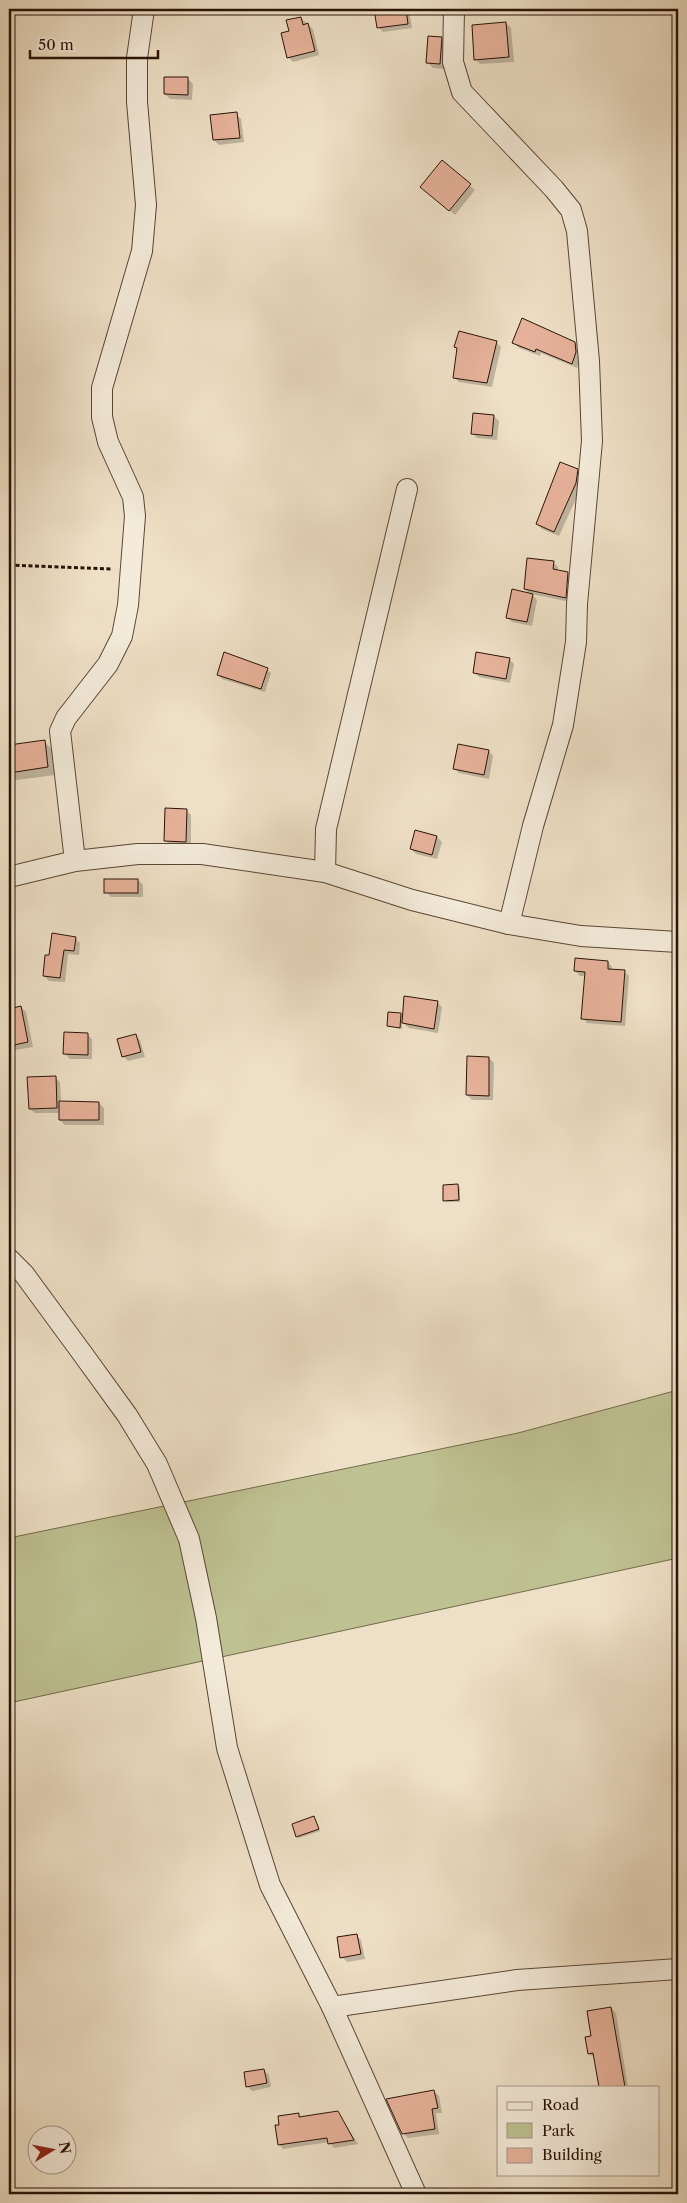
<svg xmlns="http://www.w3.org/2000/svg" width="687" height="2203" font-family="'Libre Caslon Text',serif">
<rect width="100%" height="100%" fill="#eee0c6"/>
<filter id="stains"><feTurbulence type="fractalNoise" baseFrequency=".004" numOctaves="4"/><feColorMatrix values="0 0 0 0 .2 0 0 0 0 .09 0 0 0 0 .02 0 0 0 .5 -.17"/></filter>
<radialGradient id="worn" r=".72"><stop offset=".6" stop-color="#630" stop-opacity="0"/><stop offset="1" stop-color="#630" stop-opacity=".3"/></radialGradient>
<polygon fill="#bec192" stroke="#746a4c" points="678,1390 678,1558 9,1703 9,1538 518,1433"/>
<g fill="#0003">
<polygon points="376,9 409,9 412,28 383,32 378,27"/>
<polygon points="301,18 313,29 319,55 293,62 288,57 290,32"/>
<polygon points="506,23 511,28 514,62 480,64 475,59"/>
<polygon points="441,38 446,43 445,69 433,68 428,63"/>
<polygon points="188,79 193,84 192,100 170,99 165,94"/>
<polygon points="236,114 241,119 244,142 219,145 214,140"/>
<polygon points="442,162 475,190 455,215 427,192"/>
<polygon points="496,342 501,347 492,387 459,382 454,377 458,349 456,347"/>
<polygon points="514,343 575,343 580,348 581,358 577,368 541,353 540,356 519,348"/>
<polygon points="494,416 499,421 497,440 477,438 472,433"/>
<polygon points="577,470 582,475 581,488 559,536 542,529 537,524"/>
<polygon points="553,562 558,567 558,571 567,573 572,578 570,602 532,594 537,600 532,626 512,622 507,617 530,594 525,589"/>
<polygon points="224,653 267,669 271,673 265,692 222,679 218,675"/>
<polygon points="509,659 514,664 510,683 479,677 474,672"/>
<polygon points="44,742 52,749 55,775 9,781 9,746"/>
<polygon points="489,751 493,756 489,779 459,773 454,768"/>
<polygon points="186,810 191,815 191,846 170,846 166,841"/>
<polygon points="437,837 442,842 437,859 416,854 411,849"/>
<polygon points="138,880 143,885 143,897 111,897 106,892"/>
<polygon points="75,938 80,943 79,955 68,954 65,982 49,981 44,976 50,957"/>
<polygon points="608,962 612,967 612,970 624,971 629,976 625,1026 587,1023 583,1018 586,976 580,976 575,971"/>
<polygon points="437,1002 442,1007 438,1033 409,1028 402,1022 402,1029 388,1026 401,1014 404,1017"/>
<polygon points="21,1007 26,1012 33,1047 9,1051 9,1010"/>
<polygon points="87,1034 92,1039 92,1059 70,1059 65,1054"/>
<polygon points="135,1035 140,1040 145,1057 128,1061 123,1056"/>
<polygon points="489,1058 494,1063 493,1100 472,1100 467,1095"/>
<polygon points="55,1077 60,1082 61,1102 99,1103 104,1108 104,1125 65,1125 60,1120 60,1113 35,1113 30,1109"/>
<polygon points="458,1185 460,1188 460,1202 447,1202 445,1200"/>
<polygon points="314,1818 320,1831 299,1838 297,1836"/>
<polygon points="356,1935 361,1940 365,1959 347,1962 342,1957"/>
<polygon points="611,2008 616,2013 628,2087 600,2087 595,2058 589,2054 592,2037"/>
<polygon points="264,2070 269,2075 271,2087 252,2091 247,2086"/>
<polygon points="434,2091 439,2096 442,2113 436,2113 439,2134 408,2138 403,2133"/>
<polygon points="338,2113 358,2144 334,2148 329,2142 283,2149 279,2144 280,2126 298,2114 302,2118"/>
</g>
<g fill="#e7b29b" stroke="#291307">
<polygon points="374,9 406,9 408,24 377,28"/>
<polygon points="301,17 303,25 308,23 315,51 287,58 281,33 289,31 286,20"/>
<polygon points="506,22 509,57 474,60 472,25"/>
<polygon points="428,36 442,37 440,64 426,63"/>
<polygon points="164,77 188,77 188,95 164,94"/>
<polygon points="237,112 240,138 213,140 210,115"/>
<polygon points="442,160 471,184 449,211 420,187"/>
<polygon points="522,318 575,342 576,352 572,364 536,349 535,352 512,343"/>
<polygon points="459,331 497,341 487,383 453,378 457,348 454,347"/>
<polygon points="473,413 494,415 492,436 471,434"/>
<polygon points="560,462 578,469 576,483 554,532 536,524"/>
<polygon points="527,558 554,561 553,569 568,572 566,598 524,589"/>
<polygon points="512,589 533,594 527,622 506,618"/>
<polygon points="224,652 268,668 261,689 217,675"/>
<polygon points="476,652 510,658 506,679 473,673"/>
<polygon points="45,740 48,767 9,773 9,745"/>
<polygon points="458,744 489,750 484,775 453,769"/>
<polygon points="165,808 187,809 186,842 164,841"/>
<polygon points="415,830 437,836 432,855 410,849"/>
<rect x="104" y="879" width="34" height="14"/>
<polygon points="52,933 76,937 74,951 64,950 60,978 43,976 45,955 49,955"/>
<polygon points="575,958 608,961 608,969 625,970 621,1022 581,1019 585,972 574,971"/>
<polygon points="404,996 438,1001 434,1029 402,1023"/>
<polygon points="21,1006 28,1042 9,1046 9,1009"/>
<polygon points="388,1012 401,1013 400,1028 387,1026"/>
<polygon points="64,1032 88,1033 88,1055 63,1054"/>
<polygon points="136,1034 141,1052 122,1057 117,1039"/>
<polygon points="467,1056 489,1057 489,1096 466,1095"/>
<polygon points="56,1076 57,1108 29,1109 27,1077"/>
<polygon points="59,1101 99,1102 99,1120 59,1120"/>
<polygon points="458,1184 459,1200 443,1201 443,1185"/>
<polygon points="314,1816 319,1829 296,1837 292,1824"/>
<polygon points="357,1934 361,1954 340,1958 337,1937"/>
<polygon points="611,2007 621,2064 625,2087 599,2087 593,2053 588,2054 585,2037 591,2036 587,2011"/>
<polygon points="264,2069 267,2083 246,2087 244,2072"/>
<polygon points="434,2090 438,2108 432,2109 435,2129 402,2134 386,2099"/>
<polygon points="338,2111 354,2140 328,2144 327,2138 278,2145 275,2125 279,2125 278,2116 299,2113 299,2117"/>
</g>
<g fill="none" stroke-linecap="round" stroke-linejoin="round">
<g stroke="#5a4637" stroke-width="22">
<g id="street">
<polyline points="454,9 453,62 462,92 554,189 571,210 577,231 589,361 592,441 577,604 576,642 563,725 533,826 509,924"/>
<polyline points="75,861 60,731 66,718 108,664 122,636 128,605 135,516 133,497 108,442 102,417 102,388 142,251 146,205 137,102 137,58 144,9"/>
<polyline points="325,872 326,829 407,489"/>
<polyline points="9,877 75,861 138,854 202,854 325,872 412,900 509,924 581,936 678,942"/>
<polyline points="9,1259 24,1274 82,1353 127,1415 157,1464 189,1539 206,1618 227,1748 270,1885 332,2007 416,2194"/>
<polyline points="332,2007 517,1980 678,1969"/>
</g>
</g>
<polyline stroke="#291307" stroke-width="3" stroke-dasharray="4 2.5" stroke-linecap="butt" points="9,565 113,569"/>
<use href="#street" stroke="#f4ebda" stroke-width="20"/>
</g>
<rect width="687" height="2203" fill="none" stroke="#eee0c6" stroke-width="30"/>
<rect x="10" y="10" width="667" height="2183" fill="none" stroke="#291307" stroke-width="2.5"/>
<rect x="15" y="15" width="657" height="2173" fill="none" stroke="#291307"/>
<rect x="497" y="2086" width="162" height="90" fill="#f4ebda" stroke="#a39586"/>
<rect x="507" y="2102" width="25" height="8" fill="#f4ebda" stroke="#a39586"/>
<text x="542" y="2110" font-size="15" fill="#291307">Road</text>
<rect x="507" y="2123" width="25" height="15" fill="#bec192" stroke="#a39586"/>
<text x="542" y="2136" font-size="15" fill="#291307">Park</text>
<rect x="507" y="2148" width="25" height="15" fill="#e7b29b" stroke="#a39586"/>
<text x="542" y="2160" font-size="15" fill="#291307">Building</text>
<g transform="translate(52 2150) rotate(80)"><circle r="24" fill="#f4ebda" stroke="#a39586"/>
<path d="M0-4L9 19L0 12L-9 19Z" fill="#8f2418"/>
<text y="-8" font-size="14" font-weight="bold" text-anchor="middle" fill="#291307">N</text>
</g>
<path d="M30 50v8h128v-8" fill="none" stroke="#291307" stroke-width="2.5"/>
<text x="38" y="50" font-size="15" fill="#291307" stroke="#f4ebda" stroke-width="4" paint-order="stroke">50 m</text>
<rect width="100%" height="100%" filter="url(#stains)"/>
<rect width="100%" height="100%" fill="url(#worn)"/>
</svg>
